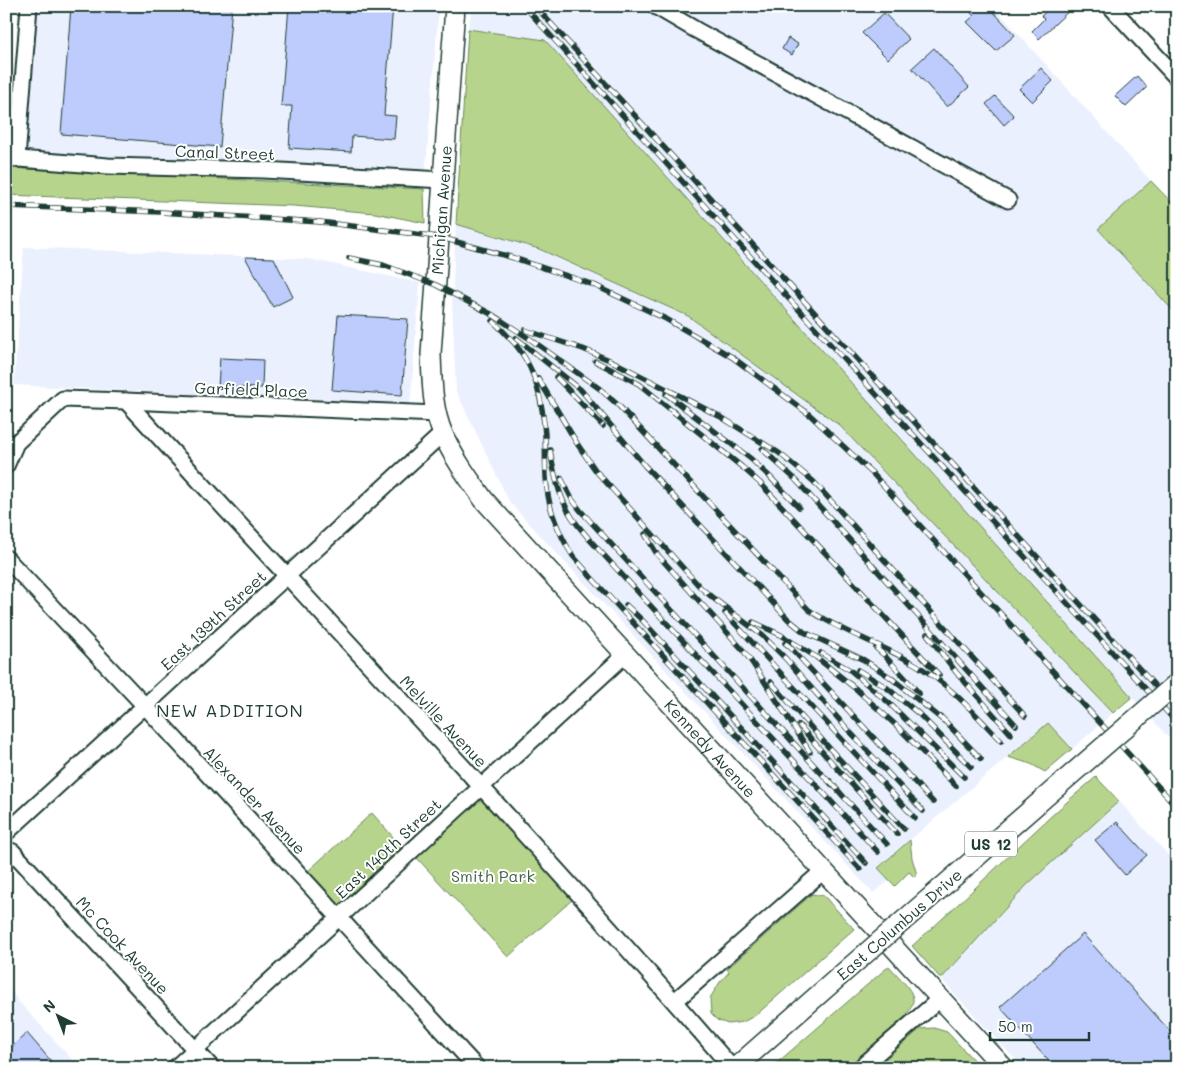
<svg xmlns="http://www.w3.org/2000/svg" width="1183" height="1074" font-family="Mali,sans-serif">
<rect width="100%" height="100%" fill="#fff"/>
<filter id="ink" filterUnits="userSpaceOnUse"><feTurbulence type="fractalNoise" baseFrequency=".02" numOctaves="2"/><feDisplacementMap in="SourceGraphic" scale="10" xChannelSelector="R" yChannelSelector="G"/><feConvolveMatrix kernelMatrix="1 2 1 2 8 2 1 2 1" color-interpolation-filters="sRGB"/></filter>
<g filter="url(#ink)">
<g fill="#ebf0fe">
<polygon points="20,6 439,6 424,189 8,168"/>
<polygon points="472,6 993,6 1151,181 1098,229 1177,315 1177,747 545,40 468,29"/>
<polygon points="456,224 539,249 688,316 839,425 1113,713 1072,749 1048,723 878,867 890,880 873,893 510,503 456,391 452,300"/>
<polygon points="24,247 309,259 420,283 410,405 14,385"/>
<polygon points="1119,801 1177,865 1177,1068 1023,1068 941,979 1027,885"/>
<polygon points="6,984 19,1002 80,1068 6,1068"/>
</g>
<g fill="#b7d48c" stroke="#6b8860">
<polygon points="468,29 545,40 1132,697 1113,713 839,425 688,316 539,249 456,224"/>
<polygon points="8,168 424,189 425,223 375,213 294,206 6,195"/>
<polygon points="1151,181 1177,208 1177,315 1098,229"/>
<polygon points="1048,723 1072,749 1045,772 1031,764 1008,757"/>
<path d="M1096,777L1119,801L1027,885L941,979L912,946C975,891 1032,830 1096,777Z"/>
<polygon points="482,798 573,899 508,957 416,857"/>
<polygon points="372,813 402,847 339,905 308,871"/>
<polygon points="910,840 912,858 917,875 914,877 909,872 895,886 878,868"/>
<polygon points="812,894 824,896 854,929 756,1015 743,1022 728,1024 717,1020 711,1014 710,998 720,982 729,972 727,969"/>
<path d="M889,966C895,973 912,989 913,998C914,1004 909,1011 906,1016L847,1068H771Z"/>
<polygon points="934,1028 947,1032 981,1068 875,1068 920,1029"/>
</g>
<g fill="#bdccfc" stroke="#1f3d34">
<polygon points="71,6 232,6 220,147 61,134"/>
<polygon points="289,6 393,6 384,115 396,116 394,139 352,136 351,152 289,148 292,106 281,106"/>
<polygon points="964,6 988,6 1015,35 996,51 967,22 974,16"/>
<polygon points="1052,6 1074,6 1039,39 1032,31 1044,19 1041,16"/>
<polygon points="884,13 909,39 888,59 862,33"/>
<polygon points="788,38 798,44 792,55 782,49"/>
<polygon points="934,48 969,87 947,107 912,68"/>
<polygon points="1041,68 1053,81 1032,102 1019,89"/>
<polygon points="1137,76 1147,87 1126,107 1115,96"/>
<polygon points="995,96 1014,116 1004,125 986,104"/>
<polygon points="245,257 274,258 293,297 273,307"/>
<polygon points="338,315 408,319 402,395 332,390"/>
<polygon points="220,358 263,360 262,388 218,387"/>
<polygon points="1117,822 1147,855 1125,875 1095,840"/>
<polygon points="1083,934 1177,1039 1177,1068 1055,1068 1000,1007"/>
<polygon points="27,1033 57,1068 15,1068 6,1057 6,1052"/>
</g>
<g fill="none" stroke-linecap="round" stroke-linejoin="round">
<g stroke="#1f3d34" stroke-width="19">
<g id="minor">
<polyline points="655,6 696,30 1008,200"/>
<polyline points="1110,6 1177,78"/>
<polyline points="6,158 108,166 263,170 443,180"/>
<polyline points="17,159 29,6"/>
<path d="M126,401C329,623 536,841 732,1068"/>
<polyline points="6,466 16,443 63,399 126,401 437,414"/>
<polyline points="6,558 145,706 477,1068"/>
<polyline points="6,833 443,433"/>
<polyline points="6,849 13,852 212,1068"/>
<polyline points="675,1001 823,871"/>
<polyline points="175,1068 626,654"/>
<polyline points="860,1068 941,998"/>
</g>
</g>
<g stroke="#1f3d34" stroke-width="22">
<g id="major">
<path id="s1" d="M455,6L431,354C432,381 432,409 443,434C453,457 469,479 484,500L1004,1068"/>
<polyline points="925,902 1058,786"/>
<polyline points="735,1068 850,967"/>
</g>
</g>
<use href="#minor" stroke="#fff" stroke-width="15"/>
<use href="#major" stroke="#fff" stroke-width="19"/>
<g stroke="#1f3d34" stroke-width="5.5">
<g id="rail">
<polyline points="524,6 756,263 1177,723"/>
<polyline points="535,6 1177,710"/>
<polyline points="6,206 160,212 320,222 439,237 514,258 594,285 666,319 732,357 810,415 872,473 1177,807"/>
<path d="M349,258L383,265L410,275L436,285L493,315L530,339L600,389L619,406L661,451L809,610C842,632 881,644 915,664C949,684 974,713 1001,741"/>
<path d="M493,321C503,331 513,340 521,352C538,376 543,407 545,435C546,457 544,479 549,500C552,517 563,541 573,556C579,563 585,569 590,576L860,869"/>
<polyline points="525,330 583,349 612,361 721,417 779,453 813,481 1025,716"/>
<polyline points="516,338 581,390 645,466 788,619 804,632 864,660 890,677 944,721"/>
<polyline points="595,361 639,384 742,467 760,483 939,675"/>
<polyline points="556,377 603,426"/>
<polyline points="538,378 578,445 596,471 701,588 713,598 763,636 786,659 850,732 923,811"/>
<polyline points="666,394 751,459 768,475 799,507"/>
<polyline points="762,449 794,478 1016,725"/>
<path d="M550,450C554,472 558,495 570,514C575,523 583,531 589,539L878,852"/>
<polyline points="561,478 572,499 580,510 833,786"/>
<polyline points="645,534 657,554 743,650 753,664 810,752"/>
<polyline points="626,605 643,621 866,863"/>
<polyline points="725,613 915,818"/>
<polyline points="753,622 781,635 816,657 856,689 899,728 956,786"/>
<polyline points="927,634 956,672 1011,734"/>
<polyline points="785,643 789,646 933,802"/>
<polyline points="876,648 884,655 919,693"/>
<polyline points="821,653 850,670 889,703 964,777"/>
<polyline points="858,670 886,687 919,714 971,767"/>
<polyline points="771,682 831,750 904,829"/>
<polyline points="941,717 981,759"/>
<polyline points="799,725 825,755 897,834"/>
<polyline points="830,781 843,796 887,844"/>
</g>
</g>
<use href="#rail" stroke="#fff" stroke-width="4" stroke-dasharray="11" stroke-linecap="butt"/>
<g stroke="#1f3d34" stroke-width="22" stroke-linecap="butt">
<g id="major-bridge">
<polyline points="1058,786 1177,683"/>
<polyline points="850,967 925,902"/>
</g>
</g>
<use href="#major-bridge" stroke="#fff" stroke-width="19"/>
</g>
</g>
<g text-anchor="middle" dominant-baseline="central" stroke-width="4" stroke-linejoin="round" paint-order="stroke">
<rect fill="#fff" stroke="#627771" stroke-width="1" x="965" y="831.5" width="52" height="25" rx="4"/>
<g font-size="15" font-weight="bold" fill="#1f3d34">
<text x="991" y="844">US 12</text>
</g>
<g font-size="16" fill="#1f3d34" stroke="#fff">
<text transform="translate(225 152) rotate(2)">Canal Street</text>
<text transform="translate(441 210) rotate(-86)">Michigan Avenue</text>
<text transform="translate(251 389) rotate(2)">Garfield Place</text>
<text transform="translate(213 620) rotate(-43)">East 139th Street</text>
<text transform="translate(444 721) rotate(47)">Melville Avenue</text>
<text stroke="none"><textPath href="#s1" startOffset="844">Kennedy Avenue</textPath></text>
<text transform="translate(255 800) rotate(47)">Alexander Avenue</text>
<text transform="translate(388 848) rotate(-43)">East 140th Street</text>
<text transform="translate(899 924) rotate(-41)">East Columbus Drive</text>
<text transform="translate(123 945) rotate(47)">Mc Cook Avenue</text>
</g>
<g font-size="16" fill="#45634a" stroke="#fff">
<text x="493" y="875">Smith Park</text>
</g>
<g font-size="18" letter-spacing="1" fill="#1f3d34" stroke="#fff">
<text x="230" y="710">NEW ADDITION</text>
</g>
</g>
<rect width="1183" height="1074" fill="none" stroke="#fff" stroke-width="25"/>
<rect x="12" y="12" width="1158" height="1049" fill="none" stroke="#1f3d34" stroke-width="2" filter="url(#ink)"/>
<g transform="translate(58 1016) rotate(318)" stroke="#ffffff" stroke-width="4" paint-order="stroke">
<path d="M0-4L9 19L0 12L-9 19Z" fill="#1f3d34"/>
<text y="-8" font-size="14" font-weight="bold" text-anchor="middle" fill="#1f3d34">N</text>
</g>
<path d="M990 1032v8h99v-8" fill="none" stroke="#1f3d34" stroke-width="2.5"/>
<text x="998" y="1032" font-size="15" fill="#1f3d34" stroke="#ffffff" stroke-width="4" paint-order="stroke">50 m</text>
</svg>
